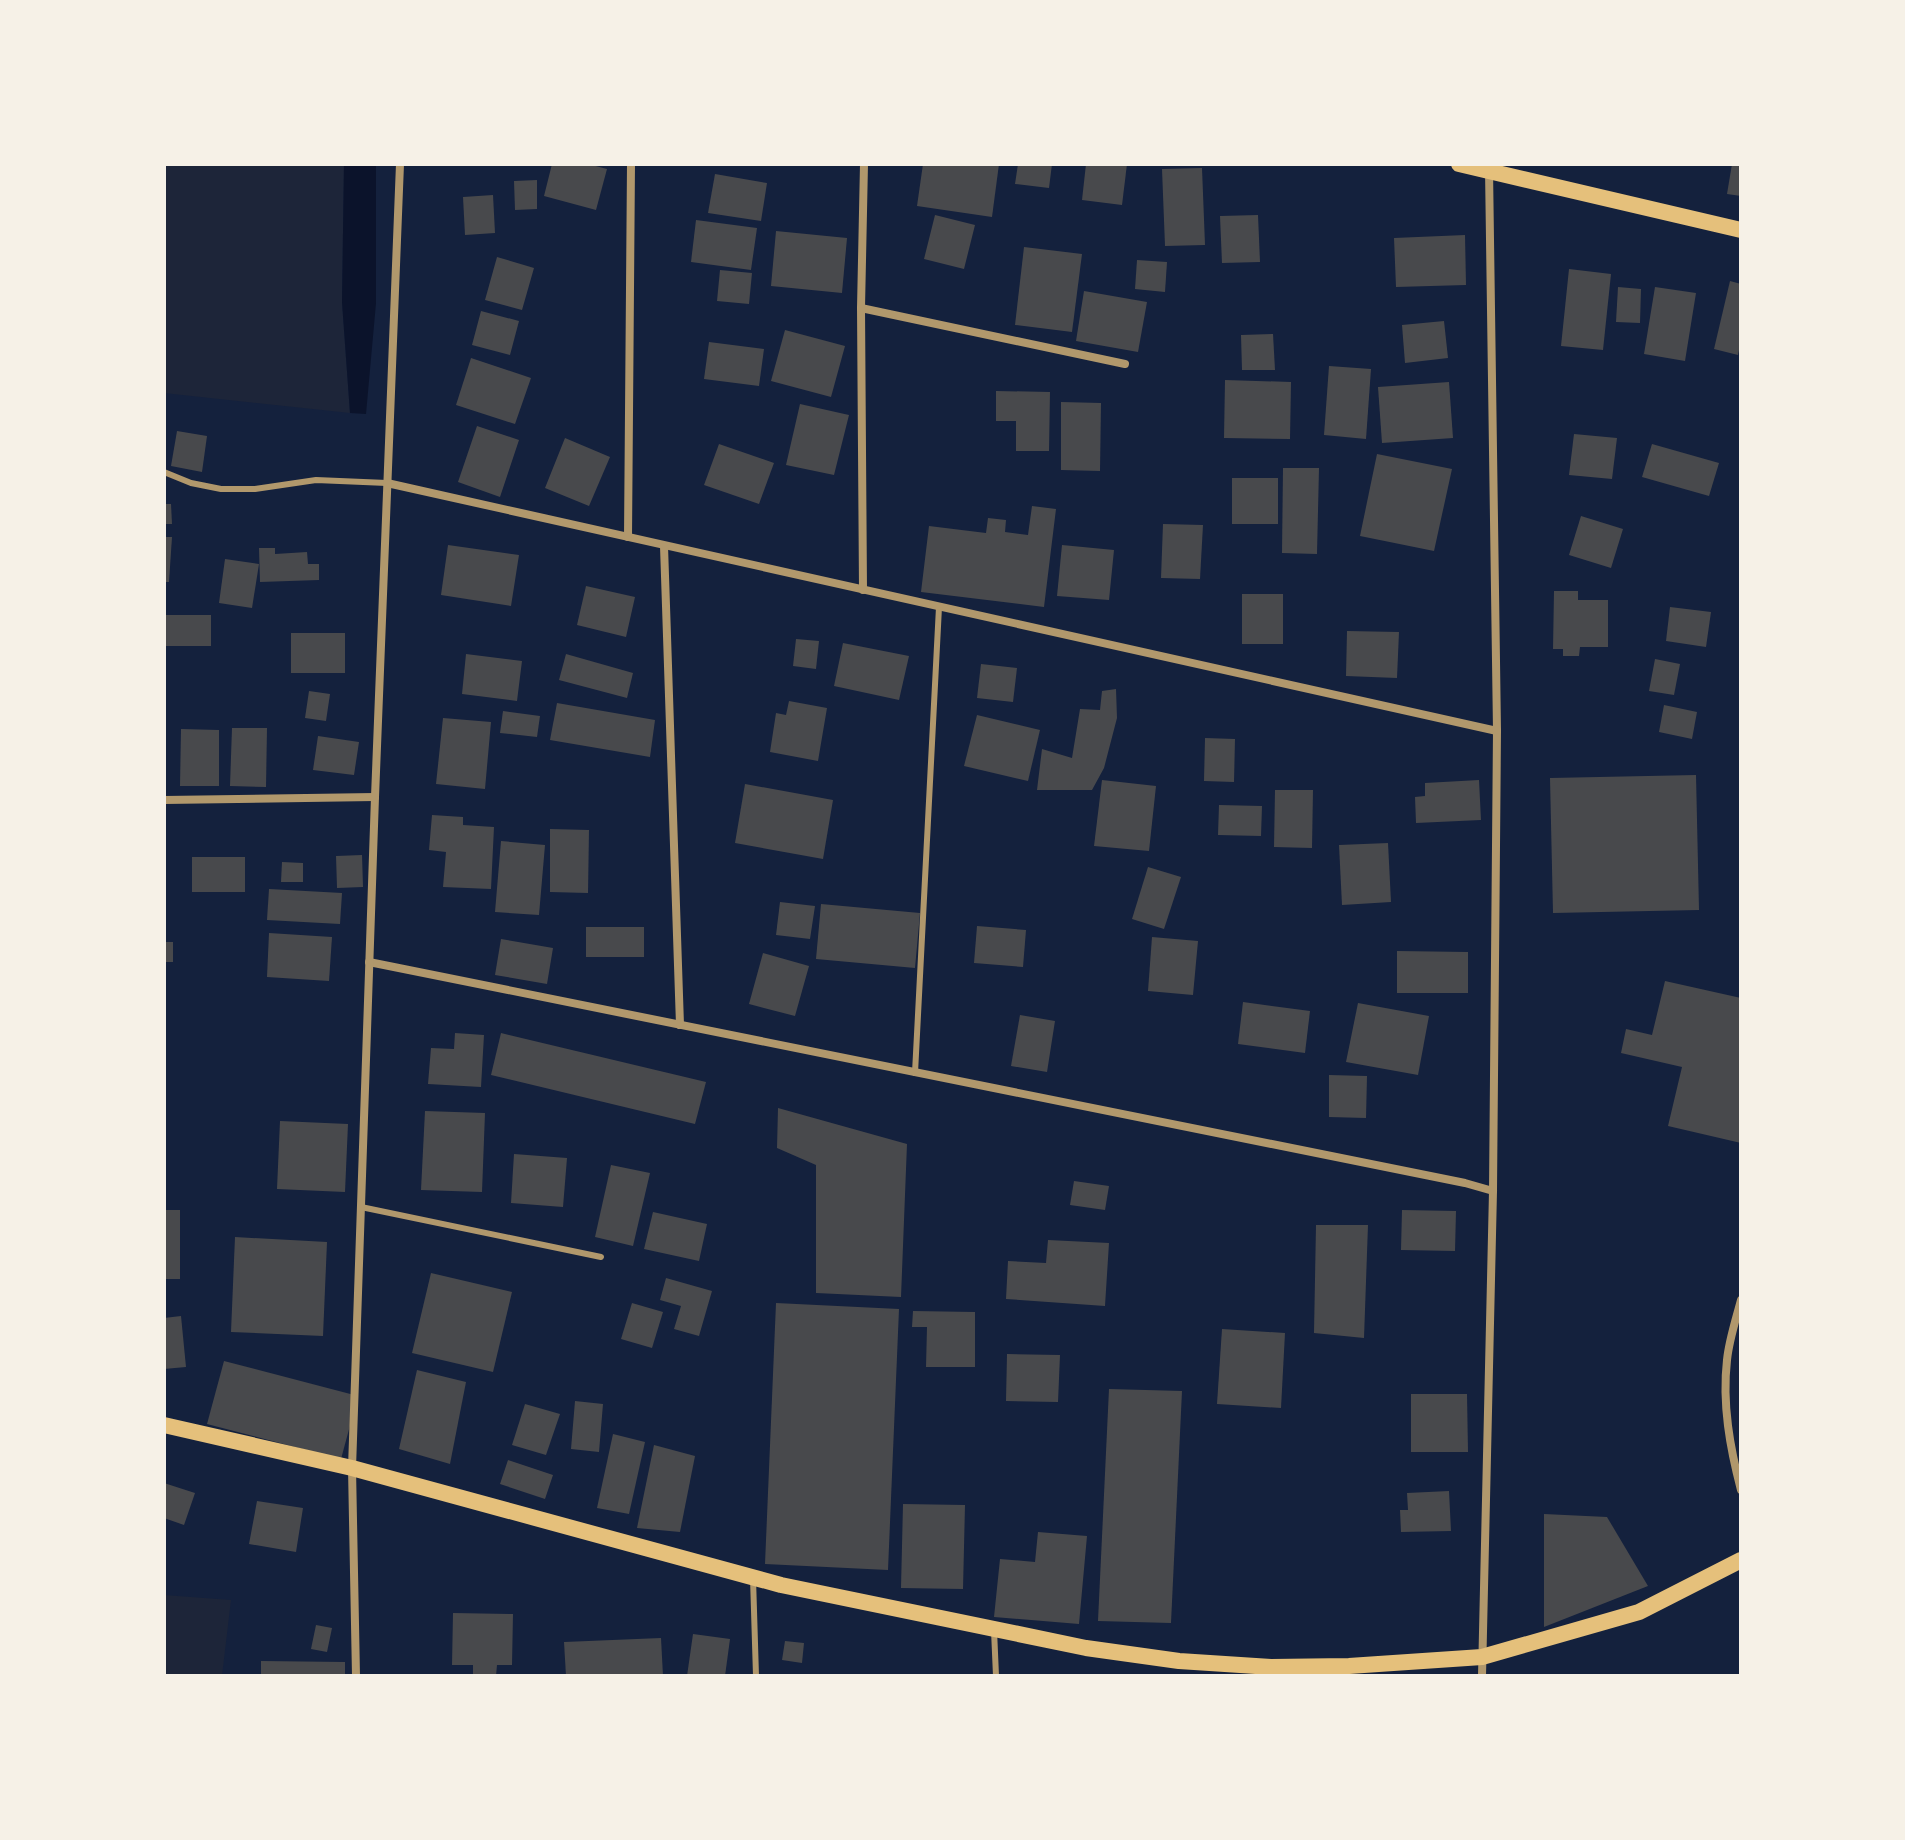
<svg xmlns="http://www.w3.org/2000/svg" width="1905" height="1840" font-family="'Space Grotesk',sans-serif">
<rect width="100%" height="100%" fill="#14213d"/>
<g fill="#1d2539">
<polygon points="164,164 344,164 342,302 350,413 164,393"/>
<polygon points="164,1595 231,1600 222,1676 164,1676"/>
</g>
<polygon fill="#0b132b" points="344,164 376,164 376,303 366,414 350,413 342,302"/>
<g fill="#48494c">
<polygon points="552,164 588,164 607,169 596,210 544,196"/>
<polygon points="923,164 999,164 992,217 917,206"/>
<polygon points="1018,164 1052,164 1049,188 1015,184"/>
<polygon points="1086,164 1127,164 1122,205 1082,200"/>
<polygon points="1732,164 1741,164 1741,196 1727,194"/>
<polygon points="1202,168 1205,245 1165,246 1162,169"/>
<polygon points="715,174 767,183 761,221 708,213"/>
<polygon points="537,180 537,209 515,210 514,181"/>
<polygon points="493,195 495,233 465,235 463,197"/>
<polygon points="935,215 975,225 964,269 924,259"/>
<polygon points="1258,215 1260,262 1222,263 1220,216"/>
<polygon points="696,220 757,228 751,270 691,262"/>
<polygon points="776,231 847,238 842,293 771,286"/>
<polygon points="1465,235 1466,285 1396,287 1394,238"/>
<polygon points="1024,247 1082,254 1072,332 1015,325"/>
<polygon points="497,257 534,268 522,310 485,300"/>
<polygon points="1137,260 1167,262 1165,292 1135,289"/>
<polygon points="1569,269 1611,274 1603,350 1561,346"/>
<polygon points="720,270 752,273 749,304 717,301"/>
<polygon points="1730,281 1741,284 1741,340 1738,355 1714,349"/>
<polygon points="1618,287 1641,289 1640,323 1616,322"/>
<polygon points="1655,287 1696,293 1685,361 1644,354"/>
<polygon points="1084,291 1147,302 1138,352 1076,341"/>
<polygon points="481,311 519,321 510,355 472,345"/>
<polygon points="1444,321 1448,358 1405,363 1402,325"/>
<polygon points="785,330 845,346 831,397 771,381"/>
<polygon points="1273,334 1275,370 1242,370 1241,335"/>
<polygon points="709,342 764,349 759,386 704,379"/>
<polygon points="471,358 531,378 515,424 456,405"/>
<polygon points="1329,366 1371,369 1366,439 1324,435"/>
<polygon points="1225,380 1291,382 1290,439 1224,438"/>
<polygon points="1449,382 1453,438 1382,443 1378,387"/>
<polygon points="996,391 1050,392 1049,451 1016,451 1016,421 996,421"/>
<polygon points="1061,402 1101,403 1100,471 1061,470"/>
<polygon points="800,404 849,415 834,475 786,465"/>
<polygon points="477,426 519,440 500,497 458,482"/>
<polygon points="177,431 207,436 202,472 171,466"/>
<polygon points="1574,434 1617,438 1612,479 1569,475"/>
<polygon points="565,438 610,457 589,506 545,488"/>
<polygon points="719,444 774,463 759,504 704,485"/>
<polygon points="1652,444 1719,463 1709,496 1642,477"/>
<polygon points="1377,454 1452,469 1434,551 1360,536"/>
<polygon points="1283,468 1319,468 1317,554 1282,553"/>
<rect x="1232" y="478" width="46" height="46"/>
<polygon points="164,504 171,504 172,524 164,524"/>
<polygon points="1032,506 1056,509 1044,607 921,592 929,526 986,533 988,518 1006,520 1005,532 1028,535"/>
<polygon points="1581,516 1623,529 1611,568 1569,555"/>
<polygon points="1163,524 1203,525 1200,579 1161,578"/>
<polygon points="164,537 172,537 169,582 164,582"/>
<polygon points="448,545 519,555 511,606 441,595"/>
<polygon points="1062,545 1114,550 1109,600 1057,596"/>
<polygon points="259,548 275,548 275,554 307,552 308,564 319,564 319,580 260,582"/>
<polygon points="225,559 259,564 252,608 219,603"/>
<polygon points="586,586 635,597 626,637 577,625"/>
<polygon points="1554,591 1578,591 1578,600 1608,600 1608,647 1580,647 1579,656 1563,656 1563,649 1553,649"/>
<rect x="1242" y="594" width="41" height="50"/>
<polygon points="1670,607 1711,612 1706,647 1666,641"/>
<rect x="164" y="615" width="47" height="31"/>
<polygon points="1347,631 1399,632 1397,678 1346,676"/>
<rect x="291" y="633" width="54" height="40"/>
<polygon points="796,639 819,641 816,669 793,666"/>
<polygon points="843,643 909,656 899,700 834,686"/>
<polygon points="466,654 522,661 517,701 462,694"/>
<polygon points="566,654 633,673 627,698 559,680"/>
<polygon points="1655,659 1680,664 1674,695 1649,691"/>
<polygon points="981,664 1017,668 1013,702 977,698"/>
<polygon points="1116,689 1117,718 1104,768 1092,790 1037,790 1042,749 1072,758 1080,709 1100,710 1102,691"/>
<polygon points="309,691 330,694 326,721 305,718"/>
<polygon points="789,701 827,708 818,761 770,752 776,713 786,715"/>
<polygon points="557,703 655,720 650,757 550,740"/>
<polygon points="1664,705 1697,712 1692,739 1659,732"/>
<polygon points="503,711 540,716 537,737 500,733"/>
<polygon points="977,715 1040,730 1028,781 964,766"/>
<polygon points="443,718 491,722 485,789 436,784"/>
<polygon points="232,728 267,728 266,787 230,786"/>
<polygon points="181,729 219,730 219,786 180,786"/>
<polygon points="318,736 359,742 354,775 313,770"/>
<polygon points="1205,738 1235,739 1234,782 1204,781"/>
<polygon points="1696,775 1699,910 1553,913 1550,778"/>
<polygon points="1102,780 1156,786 1149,851 1094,846"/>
<polygon points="1479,780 1481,820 1416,823 1415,797 1425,796 1425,783"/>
<polygon points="745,784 833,800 823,859 735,843"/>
<polygon points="1275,790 1313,790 1312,848 1274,847"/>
<polygon points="1219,805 1262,806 1261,836 1218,835"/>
<polygon points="432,815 463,817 463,825 494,827 491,889 443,887 446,852 429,850"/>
<polygon points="550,829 589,830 588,893 550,892"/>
<polygon points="501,841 545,845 539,915 495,912"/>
<polygon points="1388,843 1391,902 1342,905 1339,845"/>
<polygon points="362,855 363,887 337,888 336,856"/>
<rect x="192" y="857" width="53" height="35"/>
<polygon points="282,862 303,863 303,882 281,882"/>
<polygon points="1148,867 1181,877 1164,929 1132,919"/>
<polygon points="269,889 342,893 340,924 267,920"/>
<polygon points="780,902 815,906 810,939 776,935"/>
<polygon points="821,904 920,913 915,968 816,959"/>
<polygon points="977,926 1026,930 1023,967 974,963"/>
<rect x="586" y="927" width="58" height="30"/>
<polygon points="269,933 332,937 329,981 267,977"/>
<polygon points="1152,937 1198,941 1193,995 1148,991"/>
<polygon points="501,939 553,948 547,984 495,975"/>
<rect x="164" y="942" width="9" height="20"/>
<polygon points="1397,951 1468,952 1468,993 1397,993"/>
<polygon points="763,953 809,966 795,1016 749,1004"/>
<polygon points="1665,981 1741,998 1741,1143 1668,1126 1682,1067 1621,1053 1626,1029 1652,1035"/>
<polygon points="1243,1002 1310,1011 1305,1053 1238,1044"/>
<polygon points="1358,1003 1429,1016 1418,1075 1346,1062"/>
<polygon points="1020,1015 1055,1021 1047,1072 1011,1066"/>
<polygon points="455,1033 484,1035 481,1087 428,1084 431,1048 454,1049"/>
<polygon points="501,1033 706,1082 695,1124 491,1075"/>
<polygon points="1329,1075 1367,1076 1366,1118 1329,1117"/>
<polygon points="778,1108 907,1144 901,1297 816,1293 816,1165 777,1148"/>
<polygon points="425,1111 485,1113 482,1192 421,1190"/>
<polygon points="280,1121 348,1124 345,1192 277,1189"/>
<polygon points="514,1154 567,1158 563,1207 511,1203"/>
<polygon points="611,1165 650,1173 633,1246 595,1237"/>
<polygon points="1074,1181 1109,1186 1105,1210 1070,1205"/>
<rect x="164" y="1210" width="16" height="69"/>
<polygon points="1402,1210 1456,1211 1455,1251 1401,1250"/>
<polygon points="653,1212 707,1224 699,1261 644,1249"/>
<polygon points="1316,1225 1368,1225 1364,1338 1314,1333"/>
<polygon points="235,1237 327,1242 323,1336 231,1332"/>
<polygon points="1048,1240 1109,1243 1105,1306 1006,1299 1008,1261 1046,1263"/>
<polygon points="431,1273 512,1292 493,1372 412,1353"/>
<polygon points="666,1278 712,1291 699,1336 674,1329 681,1306 660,1300"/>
<polygon points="632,1303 663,1312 652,1348 621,1339"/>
<polygon points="776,1303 899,1309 888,1570 765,1564"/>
<polygon points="913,1311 975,1312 975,1367 926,1367 927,1327 912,1327"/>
<polygon points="181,1316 186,1367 164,1369 164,1318"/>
<polygon points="1222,1329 1285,1333 1281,1408 1217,1404"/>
<polygon points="1007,1354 1060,1355 1058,1402 1006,1401"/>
<polygon points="224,1361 358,1396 341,1459 207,1424"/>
<polygon points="417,1370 466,1382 450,1464 399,1449"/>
<polygon points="1109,1389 1182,1391 1171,1623 1098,1621"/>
<polygon points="1411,1394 1467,1394 1468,1452 1411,1452"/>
<polygon points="575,1401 603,1404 599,1452 571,1449"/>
<polygon points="525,1404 560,1414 546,1455 512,1445"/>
<polygon points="613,1434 645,1442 629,1514 597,1508"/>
<polygon points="654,1445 695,1456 680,1532 637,1528"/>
<polygon points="508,1460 553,1475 545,1499 500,1484"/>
<polygon points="164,1483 195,1493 184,1525 164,1518"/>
<polygon points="1449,1491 1451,1531 1401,1532 1400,1510 1408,1510 1407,1493"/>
<polygon points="257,1501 303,1508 296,1552 249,1544"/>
<polygon points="903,1504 965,1505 963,1589 901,1588"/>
<polygon points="1544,1514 1607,1517 1648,1586 1544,1627"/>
<polygon points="1038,1532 1087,1536 1079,1624 994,1617 1000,1559 1035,1562"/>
<polygon points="453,1613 513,1614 512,1665 497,1665 496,1676 473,1676 473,1665 452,1665"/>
<polygon points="316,1625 332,1628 327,1652 311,1649"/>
<polygon points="693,1634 730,1639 725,1676 687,1676"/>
<polygon points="661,1638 663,1676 566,1676 564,1642"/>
<polygon points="785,1641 804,1643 802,1663 782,1660"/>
<polygon points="261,1661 345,1662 345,1676 261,1676"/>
</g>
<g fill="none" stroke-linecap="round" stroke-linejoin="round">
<g stroke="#b1986c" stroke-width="6">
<polyline points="164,472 191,483 221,489 255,489 316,480 387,483"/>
<polyline points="915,1073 939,607"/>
<polyline points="361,1207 601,1257"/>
<polyline points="753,1578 756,1676"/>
<polyline points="994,1630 996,1676"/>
</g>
<g stroke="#b1986c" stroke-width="8">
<polyline points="861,308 1125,364"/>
<polyline points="387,483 1497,731"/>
<polyline points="628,537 631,164"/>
<polyline points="664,546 680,1025"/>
<polyline points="863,590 861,308 864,164"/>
<polyline points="164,800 375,797"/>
<polyline points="369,962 1465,1183 1493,1191"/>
<path d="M1741,1300C1736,1319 1729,1340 1727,1360C1722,1404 1730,1448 1741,1490"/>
<polyline points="356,1676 352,1468 375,797 400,164"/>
<polyline points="1482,1676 1493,1191 1497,731 1489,169"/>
</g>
<g stroke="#e5c07b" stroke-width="16">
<polyline points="1459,164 1741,230"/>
<polyline points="164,1425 352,1468 781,1585 1086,1648 1179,1661 1271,1667 1349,1666 1482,1657 1639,1612 1741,1560"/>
</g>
</g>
<rect width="1905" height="1840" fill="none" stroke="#f6f1e7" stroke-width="332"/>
</svg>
